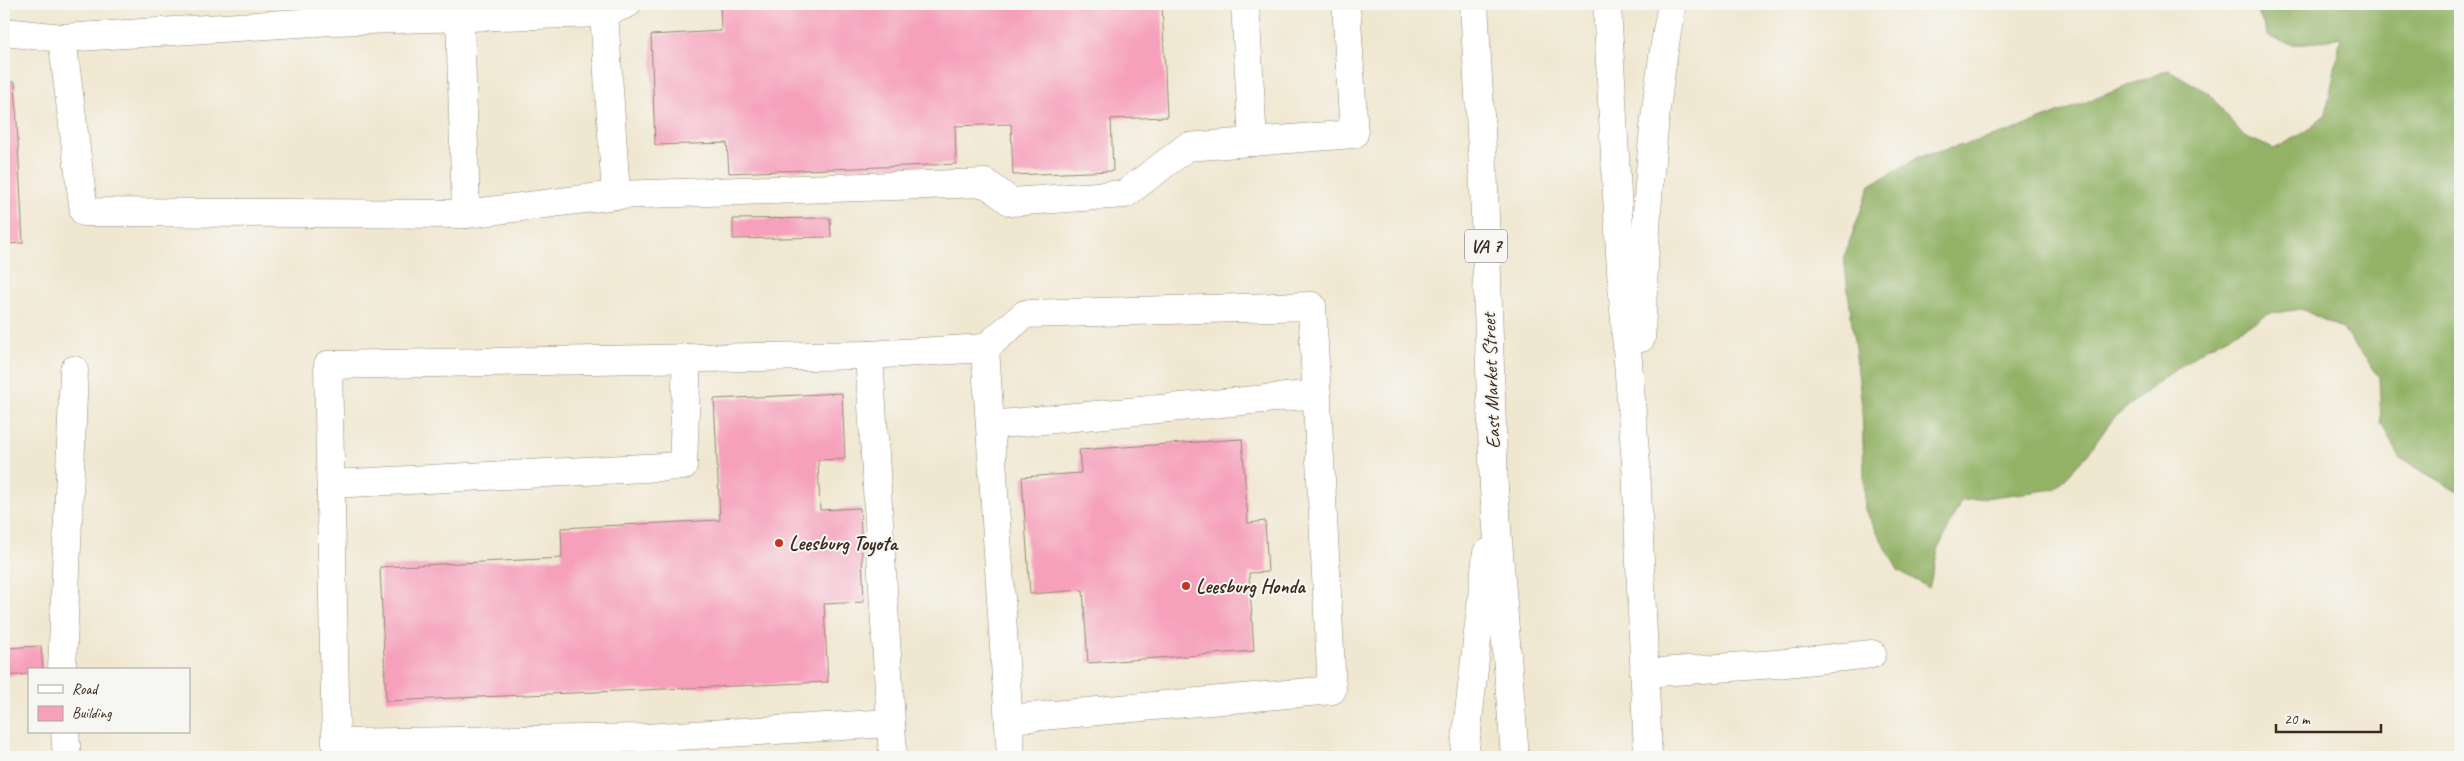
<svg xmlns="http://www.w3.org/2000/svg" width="2464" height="761" font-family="Caveat,sans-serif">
<rect width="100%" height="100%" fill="#f6f6f2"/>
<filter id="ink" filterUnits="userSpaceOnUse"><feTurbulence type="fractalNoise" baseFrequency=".02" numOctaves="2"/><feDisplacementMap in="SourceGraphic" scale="10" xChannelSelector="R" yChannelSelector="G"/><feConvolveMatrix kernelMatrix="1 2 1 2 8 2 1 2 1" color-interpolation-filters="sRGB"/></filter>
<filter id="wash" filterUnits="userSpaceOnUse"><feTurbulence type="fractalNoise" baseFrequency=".0096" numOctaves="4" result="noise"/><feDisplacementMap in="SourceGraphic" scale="20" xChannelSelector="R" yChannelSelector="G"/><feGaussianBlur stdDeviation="1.12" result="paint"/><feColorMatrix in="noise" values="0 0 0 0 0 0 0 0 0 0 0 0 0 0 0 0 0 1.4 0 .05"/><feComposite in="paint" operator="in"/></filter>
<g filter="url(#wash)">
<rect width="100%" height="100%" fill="#f0e7d0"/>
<path fill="#93b266" stroke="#676e42" d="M2269,4H2460V488L2456,491L2400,458L2381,423L2379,376L2343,329L2301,309L2269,314L2206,348L2154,385L2113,419L2085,457L2055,489L1961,501L1938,550L1929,588L1898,570L1865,510L1862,406L1844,257L1870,185L1919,157L2009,132L2169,70L2208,93L2244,136L2274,149L2302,134L2326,114L2341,37C2310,43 2301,50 2269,37L2258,13Z"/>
<g id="blocks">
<g fill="#f6a0bc">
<polygon points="720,4 1162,4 1167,117 1111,119 1113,171 1013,175 1011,124 955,126 956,164 729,173 727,143 655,145 651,35 721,31"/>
<polygon points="4,82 15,82 23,243 4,244"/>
<polygon points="830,218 831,237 733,239 733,219"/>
<polygon points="842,393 845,459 818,460 820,510 860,508 864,602 824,604 828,682 386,701 380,567 562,558 561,528 720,520 714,399"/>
<polygon points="1242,439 1248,523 1265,521 1268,572 1249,573 1254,651 1088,663 1083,590 1030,594 1022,477 1081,473 1079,450"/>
<polygon points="41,646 43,670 29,670 29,674 4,676 4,648"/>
</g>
</g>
</g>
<g filter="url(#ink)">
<use href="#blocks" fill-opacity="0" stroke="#968877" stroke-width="1"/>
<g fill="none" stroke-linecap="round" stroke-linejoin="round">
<g stroke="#968877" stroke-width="29">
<g id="minor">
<polyline points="1245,4 1253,142"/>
<polyline points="604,13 616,195"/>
<polyline points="460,17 466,214"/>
<polyline points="4,32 62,38 332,21 604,13 627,4"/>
<polyline points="62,38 84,212 466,214 616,195 986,183 1011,202 1125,194 1187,147 1354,134 1346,4"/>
<polyline points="985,348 1025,314 1312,306 1332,690 1009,719"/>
<polygon points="869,355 891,723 645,738 336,743 328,365"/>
<polyline points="869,355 985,348 1011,757"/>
<polyline points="990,425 1317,394"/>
<polyline points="331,484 683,466 687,358"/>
<polyline points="62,670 74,370"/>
<polyline points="1644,673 1776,664 1872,654"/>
<polyline points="891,723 893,757"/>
<polyline points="65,732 67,757"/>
</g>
</g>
<g stroke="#968877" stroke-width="29">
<g id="highway">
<polyline points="1474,4 1484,187 1494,489 1515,757"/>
<polyline points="1607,4 1621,271 1636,465 1648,757"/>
<path d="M1641,338C1645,227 1651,113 1672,4"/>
<polyline points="1464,757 1487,553"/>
</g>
</g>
<use href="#minor" stroke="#fff" stroke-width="28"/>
<use href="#highway" stroke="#fff" stroke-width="28"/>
</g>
</g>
<g fill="#c8321e" stroke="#f6f6f2" stroke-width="2">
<circle cx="779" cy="543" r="5"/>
<circle cx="1186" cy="586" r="5"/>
</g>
<g text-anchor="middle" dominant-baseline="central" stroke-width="4" stroke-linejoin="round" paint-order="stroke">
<rect fill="#f6f6f2" stroke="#73675e" stroke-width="1" x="1465" y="229.5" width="42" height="33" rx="4"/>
<g font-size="19" font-weight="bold" fill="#3b2a1e">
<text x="1486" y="246">VA 7</text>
</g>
<g font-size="20" fill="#3b2a1e" stroke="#f6f6f2">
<text transform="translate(1491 381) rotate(-92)">East Market Street</text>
</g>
<g font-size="20" font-weight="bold" fill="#3b2a1e" stroke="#f6f6f2" text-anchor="start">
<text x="789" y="543">Leesburg Toyota</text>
<text x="1196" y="586">Leesburg Honda</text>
</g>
</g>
<rect width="2464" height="761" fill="none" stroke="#f6f6f2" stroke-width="20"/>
<rect x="28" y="668" width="162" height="65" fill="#f6f6f2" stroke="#aba49d"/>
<rect x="38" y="685" width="25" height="8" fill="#ffffff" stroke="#aba49d"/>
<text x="72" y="694" font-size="15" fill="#3b2a1e">Road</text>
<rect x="38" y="706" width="25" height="15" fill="#f6a0bc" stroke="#aba49d"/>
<text x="72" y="718" font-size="15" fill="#3b2a1e">Building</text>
<path d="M2276 724v8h105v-8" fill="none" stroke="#3b2a1e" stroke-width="2.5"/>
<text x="2284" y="724" font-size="15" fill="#3b2a1e" stroke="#f6f6f2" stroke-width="4" paint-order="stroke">20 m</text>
</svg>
